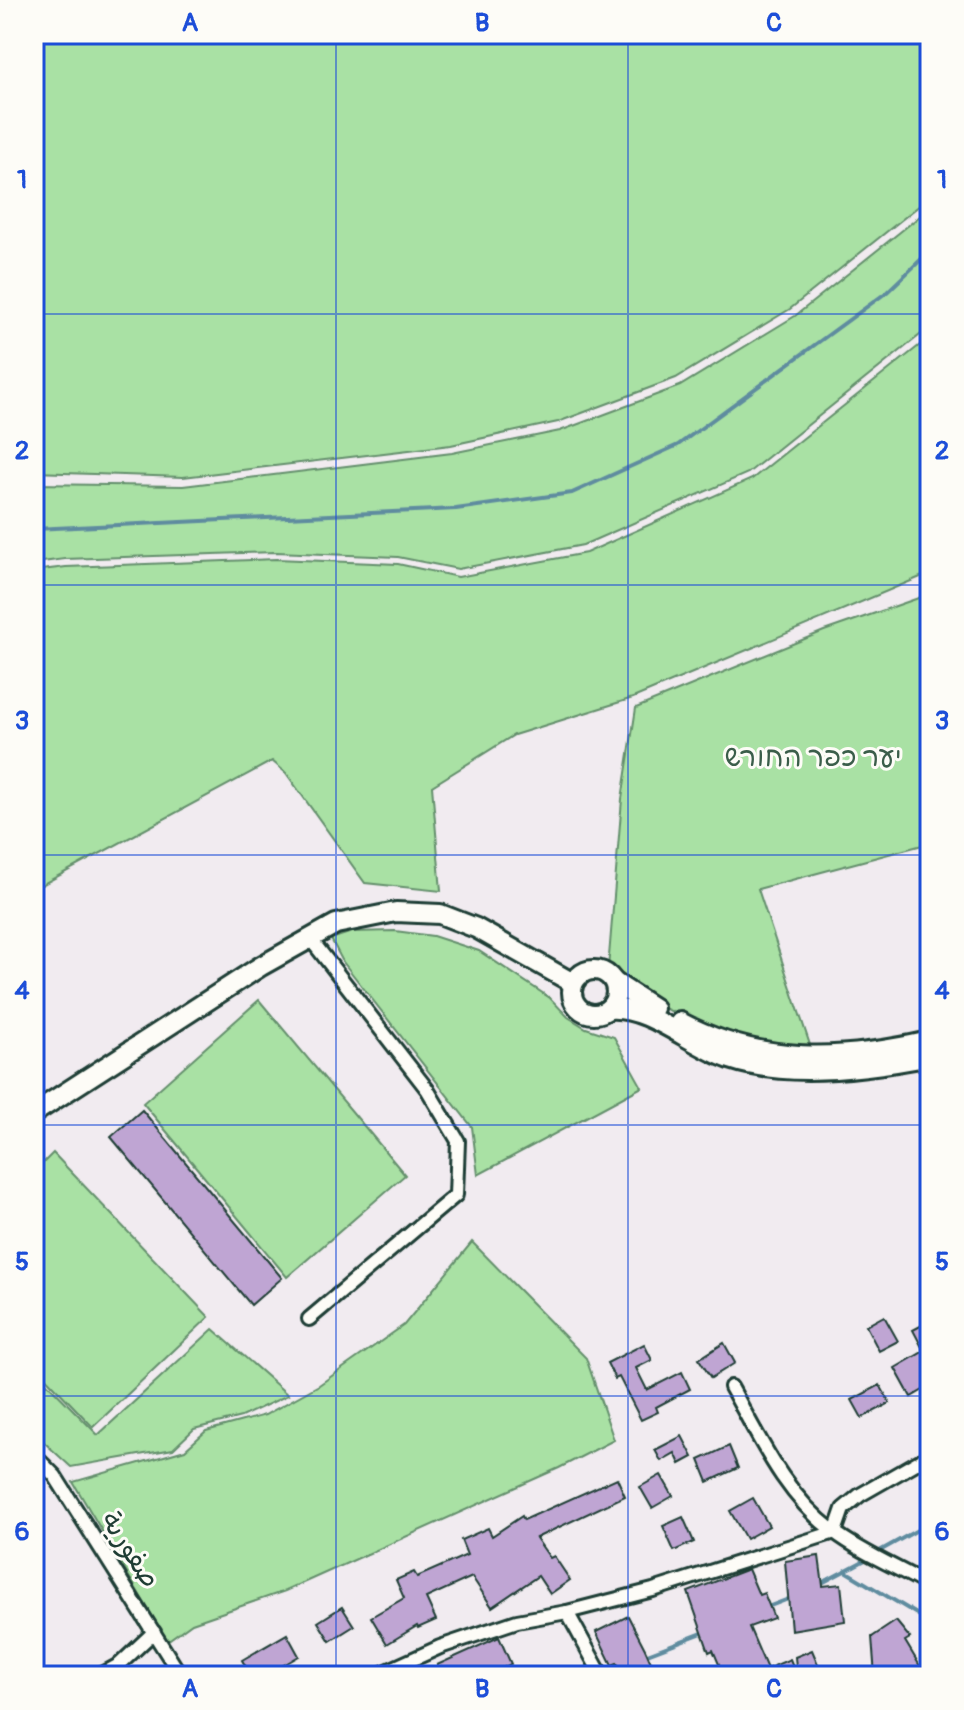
<svg xmlns="http://www.w3.org/2000/svg" width="964" height="1710" font-family="Pangolin,'Playpen Sans Arabic','Playpen Sans Hebrew',sans-serif">
<rect width="100%" height="100%" fill="#f1ebf0"/>
<filter id="ink" filterUnits="userSpaceOnUse"><feTurbulence type="fractalNoise" baseFrequency=".0125" numOctaves="2"/><feDisplacementMap in="SourceGraphic" scale="16" xChannelSelector="R" yChannelSelector="G"/><feConvolveMatrix kernelMatrix="1 2 1 2 8 2 1 2 1" color-interpolation-filters="sRGB"/></filter>
<g filter="url(#ink)">
<g fill="#a9e1a4" stroke="#648f6c" stroke-width="2">
<polygon points="34,34 930,34 930,197 790,309 676,378 558,422 451,445 183,477 34,472"/>
<polygon points="930,208 930,327 748,473 583,545 458,569 398,557 276,552 65,559 34,563 34,484 183,486 452,453 560,431 680,386 795,316"/>
<polygon points="930,337 930,573 633,698 514,735 432,786 441,891 365,883 286,773 272,761 34,889 34,571 66,567 276,559 398,564 458,577 586,553 752,479"/>
<polygon points="930,594 930,843 758,889 810,1045 744,1041 702,1026 607,981 622,799 636,708 824,631"/>
<polygon points="395,931 433,936 479,951 550,998 568,1017 586,1028 614,1037 642,1087 478,1175 472,1127 343,962 331,939 352,932"/>
<polygon points="259,1000 405,1175 287,1277 143,1103"/>
<polygon points="53,1153 209,1317 93,1427 34,1365 34,1172"/>
<polygon points="472,1242 586,1358 614,1440 559,1468 285,1591 192,1623 167,1641 73,1482 185,1450 206,1431 265,1415 319,1385 404,1325"/>
<polygon points="213,1329 288,1395 241,1417 194,1429 173,1449 71,1467 34,1433 34,1370 98,1435"/>
</g>
<g fill="none" stroke-linecap="round" stroke-linejoin="round">
<g stroke="#5e8c9f" stroke-width="4">
<polyline points="34,529 456,509 572,493 678,445 887,292 930,251"/>
<polyline points="876,1553 930,1523"/>
<polyline points="845,1571 930,1622"/>
<polyline points="820,1584 869,1558"/>
<polyline points="765,1608 791,1598"/>
<polyline points="642,1656 705,1632"/>
<polyline points="594,1676 623,1664"/>
</g>
</g>
<g fill="#bfa5d3" stroke="#1f3d34" stroke-width="2">
<polygon points="142,1110 282,1278 251,1305 111,1137"/>
<polygon points="884,1316 898,1341 879,1351 866,1326"/>
<polygon points="930,1321 930,1386 911,1397 895,1368 924,1351 913,1330"/>
<polygon points="724,1343 735,1363 711,1378 699,1359"/>
<polygon points="644,1344 652,1360 636,1368 647,1390 682,1372 690,1389 656,1407 658,1412 641,1420 619,1377 615,1379 607,1363"/>
<polygon points="880,1385 890,1403 862,1418 852,1400"/>
<polygon points="682,1436 693,1457 680,1464 675,1453 661,1461 655,1450"/>
<polygon points="729,1446 738,1468 708,1482 699,1460"/>
<polygon points="661,1475 673,1496 652,1508 640,1487"/>
<polygon points="617,1478 625,1496 536,1538 550,1558 554,1556 570,1580 550,1594 538,1576 492,1607 472,1577 426,1598 436,1620 418,1628 417,1626 387,1644 371,1617 404,1598 396,1580 414,1572 417,1577 467,1555 461,1540 488,1528 492,1536 522,1516 524,1520"/>
<polygon points="753,1498 769,1526 746,1539 730,1511"/>
<polygon points="683,1517 694,1542 674,1551 663,1526"/>
<polygon points="819,1556 823,1586 841,1584 845,1621 791,1630 785,1561"/>
<polygon points="748,1569 759,1595 764,1593 774,1618 749,1627 767,1669 790,1659 797,1676 724,1676 713,1650 709,1652 688,1592"/>
<polygon points="342,1607 354,1626 330,1641 318,1622"/>
<polygon points="628,1616 645,1649 657,1676 623,1676 617,1663 612,1665 596,1632"/>
<polygon points="896,1621 910,1638 905,1641 926,1676 875,1676 872,1637"/>
<polygon points="287,1634 299,1656 265,1676 251,1676 242,1660"/>
<polygon points="499,1637 511,1664 486,1676 442,1676 437,1665"/>
<polygon points="812,1650 823,1676 797,1676 795,1657"/>
</g>
<g fill="none" stroke-linecap="round" stroke-linejoin="round">
<g stroke="#1f3d34" stroke-width="18">
<g id="street">
<polyline points="309,937 427,1089 458,1141 456,1195 309,1319"/>
<path d="M731,1387C760,1439 785,1495 833,1531C862,1553 899,1568 930,1586"/>
<polyline points="34,1455 55,1476 181,1676"/>
<polyline points="567,1612 602,1676"/>
<polyline points="702,1674 703,1676"/>
<polyline points="99,1676 119,1665 154,1632"/>
<polyline points="376,1676 440,1647 517,1621 567,1612 653,1590 835,1532 843,1509 860,1495 930,1455"/>
</g>
</g>
<g stroke="#1f3d34" stroke-width="24">
<g id="secondary">
<circle cx="594" cy="992" r="22"/>
<polyline points="614,982 654,1008"/>
<path d="M608,1009C649,1005 691,1046 730,1059C789,1079 870,1068 930,1056"/>
<path d="M680,1022C761,1065 842,1061 930,1041"/>
<polyline points="34,1113 261,966 336,924 396,912 440,914 476,928 573,983"/>
</g>
</g>
<use href="#street" stroke="#fdfcf7" stroke-width="12"/>
<use href="#secondary" stroke="#fdfcf7" stroke-width="18"/>
</g>
</g>
<path fill="none" stroke="#1d4ed8" stroke-width="2" stroke-opacity="0.55" d="M336,34V1676M628,34V1676M34,314H930M34,585H930M34,855H930M34,1125H930M34,1396H930"/>
<g text-anchor="middle" dominant-baseline="central" stroke-width="6" stroke-linejoin="round" paint-order="stroke">
<g font-size="28" fill="#3b5e4a" stroke="#fdfcf7">
<text x="813" y="757">יער כפר החורש</text>
</g>
<g font-size="28" fill="#1f3d34" stroke="#fdfcf7">
<text transform="translate(130 1550) rotate(57)">صفورية</text>
</g>
</g>
<rect width="964" height="1710" fill="none" stroke="#fdfcf7" stroke-width="88"/>
<rect x="44" y="44" width="876" height="1622" fill="none" stroke="#1d4ed8" stroke-width="3"/>
<g font-size="26" text-anchor="middle" font-weight="bold" fill="#1d4ed8">
<text x="190" y="31">A</text>
<text x="482" y="31">B</text>
<text x="774" y="31">C</text>
<text x="22" y="188">1</text>
<text x="942" y="188">1</text>
<text x="22" y="459">2</text>
<text x="942" y="459">2</text>
<text x="22" y="729">3</text>
<text x="942" y="729">3</text>
<text x="22" y="999">4</text>
<text x="942" y="999">4</text>
<text x="22" y="1270">5</text>
<text x="942" y="1270">5</text>
<text x="22" y="1540">6</text>
<text x="942" y="1540">6</text>
<text x="190" y="1697">A</text>
<text x="482" y="1697">B</text>
<text x="774" y="1697">C</text>
</g>
</svg>
